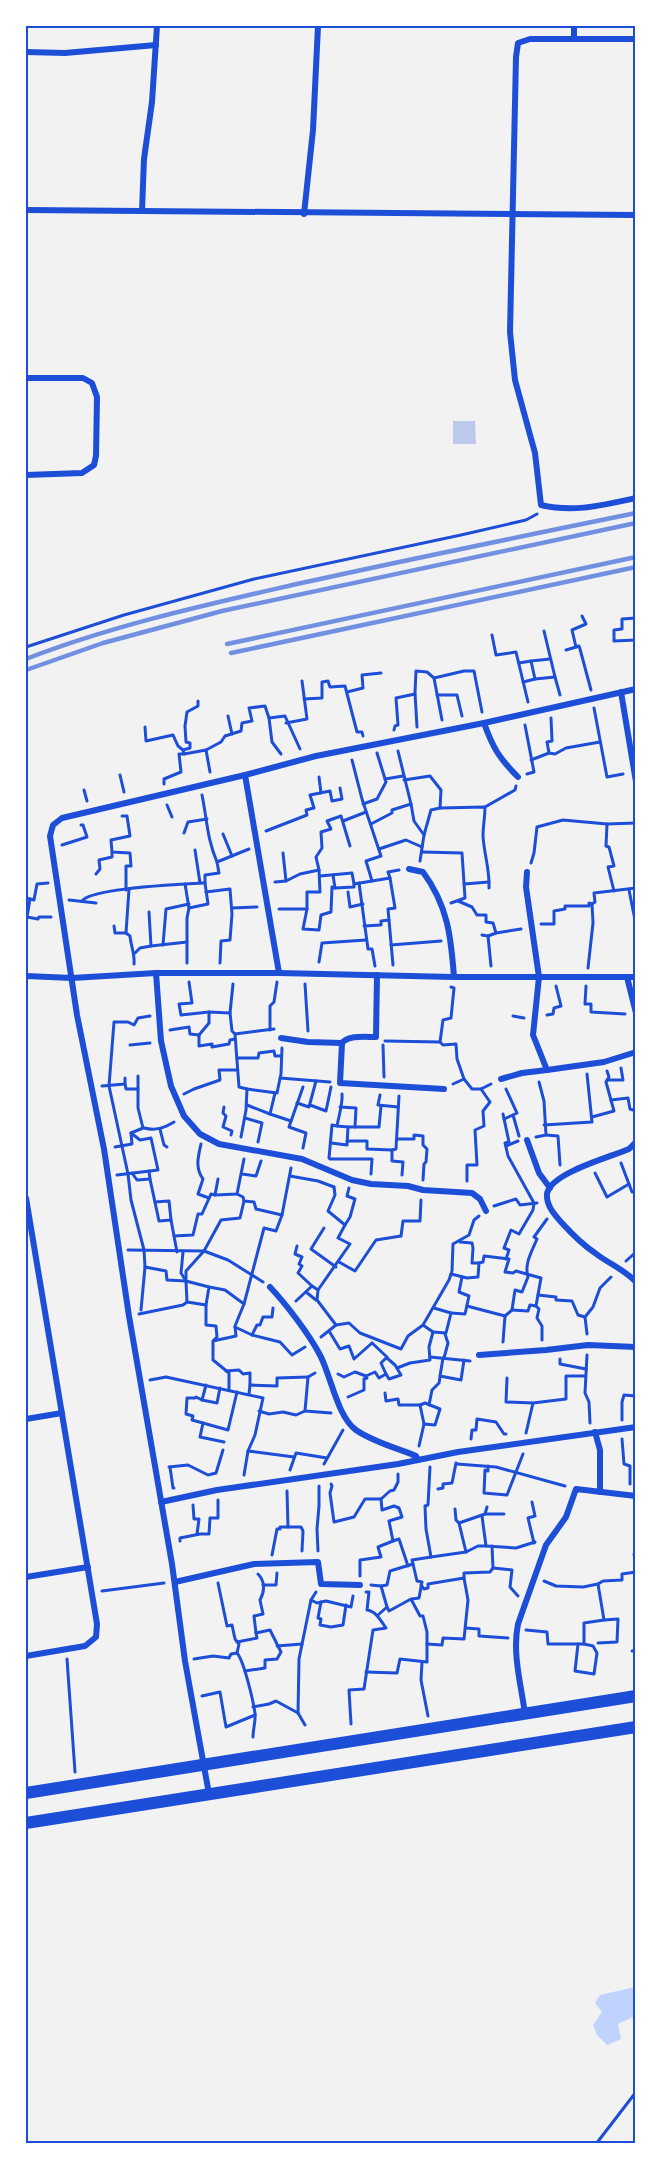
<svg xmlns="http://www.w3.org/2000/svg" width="661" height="2169" font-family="'Golos Text',sans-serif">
<rect width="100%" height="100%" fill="#f2f2f2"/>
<polygon fill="#bfd3fe" points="635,1987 635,2016 618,2024 621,2039 607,2045 597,2035 593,2025 602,2012 595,2003 600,1995"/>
<polygon fill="#bdc9ec" points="453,421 475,421 476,444 453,444"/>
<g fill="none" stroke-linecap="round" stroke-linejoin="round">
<g stroke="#1d4ed8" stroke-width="3">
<polyline points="582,616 586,624 572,630 576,647 579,646 580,649 591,690"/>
<polyline points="636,618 622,619 622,629 614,630 614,641 636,640"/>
<polyline points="544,631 555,677"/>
<polyline points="492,635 496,655 516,652 528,702"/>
<polyline points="26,647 124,615 254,579 461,535 526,520 537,514"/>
<polyline points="566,650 576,647"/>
<polyline points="531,661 550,659"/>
<polyline points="519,663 531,661 535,679 523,682"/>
<polyline points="434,678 464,671 474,671 482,712"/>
<polyline points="535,679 555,677 560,695"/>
<polyline points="347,692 363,688 362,675 381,673"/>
<polyline points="437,695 457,695 462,716"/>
<polyline points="304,699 322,698 322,682 328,681 330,687 345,686 357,732 362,732 363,736"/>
<polyline points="594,708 607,777 623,774"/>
<polyline points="228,716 232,734"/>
<polyline points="286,723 307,719 302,681"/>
<polyline points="525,725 534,772 527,774"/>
<polyline points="145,727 146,741 173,735 178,746 183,750 184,754 206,750 210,772"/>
<polyline points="417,727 415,693 416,671 427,672 434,678 442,720"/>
<polyline points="394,730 395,726 398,725 396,698 415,694"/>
<polyline points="183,750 190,748 190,743 186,742 185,726 187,712 198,706 198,701"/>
<polyline points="206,750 221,742 225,736 241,731 242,723 252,721 249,708 265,706 269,718"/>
<polyline points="549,753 555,754 566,748 600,742"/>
<polyline points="281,754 272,742 269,718 285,716 300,749"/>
<polyline points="352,760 362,799 381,856 366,861 372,881 390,878 388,872 399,870"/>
<polyline points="531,760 549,753 547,742 552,741 551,718"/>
<polyline points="120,775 124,792"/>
<polyline points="319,777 321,793"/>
<polyline points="385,779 403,776"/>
<polyline points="404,780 430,776 441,790 440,808 431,810 424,835"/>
<polyline points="164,784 164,779 181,772 179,754 184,754"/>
<polyline points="84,790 87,801"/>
<path d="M202,795C207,819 207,839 217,862"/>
<polyline points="363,804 377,799 386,782 377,753"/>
<polyline points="411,804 414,821 424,835 420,861"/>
<polyline points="167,805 172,817"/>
<polyline points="485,807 515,790 516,786"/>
<path d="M440,808L485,807C485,817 483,826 483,836C484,854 490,870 489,888"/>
<polyline points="122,816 127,816 130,836 111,840 112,852 130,853 131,866 126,866 126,890"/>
<polyline points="343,821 366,812"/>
<polyline points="371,824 392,813 392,810 411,804 398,751"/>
<polyline points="607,824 606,846 609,847 614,866 608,867 614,891"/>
<polyline points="266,831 307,815 306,810 314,808 310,795 330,791 332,801 342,799 340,788"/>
<polyline points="184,833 188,822 207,819"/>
<polyline points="223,834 232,856"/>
<polyline points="62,845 87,837 83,825 81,825"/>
<polyline points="379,849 406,840 422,847"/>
<polyline points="195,850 200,883"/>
<polyline points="422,852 462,853 465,898 451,903"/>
<polyline points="531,863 534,853 537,827 563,820 607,824 636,823"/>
<polyline points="96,874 100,869 99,860 112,857 112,852"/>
<polyline points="333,875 335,888 354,887 354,884"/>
<polyline points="320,876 352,873 354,884 372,881"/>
<polyline points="390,878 395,908 388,909 393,965"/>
<polyline points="286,881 300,874 319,870 316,857 322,848 321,832 331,829 327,821 341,816 350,846"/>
<polyline points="275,882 286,881 283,853"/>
<polyline points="359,883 368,949 372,949 375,966"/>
<polyline points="185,884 189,908 208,904 205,883"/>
<polyline points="464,884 489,882"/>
<polyline points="629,890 636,925"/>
<polyline points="206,892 230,889 232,914 230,940 221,941 220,963"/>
<polyline points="348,892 350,907 363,904"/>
<polyline points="26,898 34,900 37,884 48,883"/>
<polyline points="30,899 27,917 38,919 39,917 51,917"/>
<polyline points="69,900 96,903"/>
<path d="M82,901C92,888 184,884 205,883V875L219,873L217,862L249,849"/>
<polyline points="458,901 472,907 477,915 486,915 486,922 493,923 496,933 488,936"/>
<polyline points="592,904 595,902 594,893 636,888"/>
<polyline points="232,908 257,907"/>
<polyline points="279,909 307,909 307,892 320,892 319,870"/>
<polyline points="307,909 303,929 319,930 321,915 331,912 332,887 335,888"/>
<polyline points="541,924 554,924 554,911 565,909 565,906 589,906 589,903 592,904 593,923 588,968"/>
<polyline points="114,926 115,933 126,933 129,889"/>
<polyline points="364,926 381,925 381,921 389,920"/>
<path d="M126,933L130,936C131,947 135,954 134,964"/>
<polyline points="496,933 521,929"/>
<polyline points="482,935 488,936 491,966"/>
<polyline points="163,945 166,909 189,904"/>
<polyline points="391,945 441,941"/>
<polyline points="151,946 187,942"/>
<polyline points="135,953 140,948 151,946 149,912"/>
<polyline points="319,962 322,943 366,940"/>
<polyline points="187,963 187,918 189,908"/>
<polyline points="189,982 192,1003 179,1004 181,1015 209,1012"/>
<polyline points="305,984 308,1031"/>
<polyline points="586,986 585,1004 591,1004 591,1012 625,1014"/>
<polyline points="230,1013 233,984"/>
<polyline points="547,1015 553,1014 554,1008 561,1006 556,986"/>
<polyline points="150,1016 138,1018 134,1025 128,1022 114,1022 109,1086 128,1174 131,1200 144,1250 145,1267 166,1271 167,1280 186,1281 209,1287 206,1305"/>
<polyline points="513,1016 524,1018"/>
<polyline points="170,1030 189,1027 190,1034 199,1035 209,1023 209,1012 230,1013 232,1031 235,1034"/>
<polyline points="270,1030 270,1006 274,1002 277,982"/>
<polyline points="199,1035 199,1046 212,1044 212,1047 229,1044 230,1040 235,1039"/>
<polyline points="385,1041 440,1042 443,1020 451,1018 454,988 451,987"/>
<polyline points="440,1042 443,1045 456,1044 457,1059 464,1079 453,1084"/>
<polyline points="130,1045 150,1043"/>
<polyline points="383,1045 384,1077"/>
<polyline points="237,1058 258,1058 259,1053 274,1051 275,1056 281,1056"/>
<polyline points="280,1078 330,1082"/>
<polyline points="464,1079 472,1089 481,1089 491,1084"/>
<polyline points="607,1080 623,1080 621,1068"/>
<polyline points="125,1084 126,1089 138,1089 138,1076"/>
<polyline points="102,1086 125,1084 125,1078"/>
<polyline points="303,1087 289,1127 306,1133 303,1148"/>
<polyline points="247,1089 277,1093 281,1074 282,1048"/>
<polyline points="506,1089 517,1113 513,1115"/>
<polyline points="275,1093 270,1114 291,1121"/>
<polyline points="184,1094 194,1089 220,1080 219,1070 237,1070"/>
<polyline points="380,1095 378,1105 398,1107"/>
<polyline points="399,1096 396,1149 392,1150 392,1161 403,1162 402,1175"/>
<polyline points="611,1100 628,1098 630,1109 636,1111"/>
<polyline points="297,1103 309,1107 316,1081"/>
<polyline points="247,1105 270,1114"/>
<polyline points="310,1105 326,1111 331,1087"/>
<polyline points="224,1107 223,1113 226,1116 223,1127 232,1131 231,1135"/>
<polyline points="340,1107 356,1108 355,1127 348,1127"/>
<polyline points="503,1114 509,1142 505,1143 508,1156 534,1203 533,1210 519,1234 511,1230 504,1248 509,1250 506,1259"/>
<polyline points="592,1117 614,1111 606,1082 609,1077 607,1071"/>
<polyline points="245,1118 262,1123 258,1142"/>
<polyline points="504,1119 513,1115 519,1136"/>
<polyline points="544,1125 592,1122 587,1074"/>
<polyline points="355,1127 379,1127 381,1106"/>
<path d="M144,1128C156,1131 164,1128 174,1122"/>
<polyline points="160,1129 164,1145 167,1147"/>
<polyline points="546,1135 558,1136 560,1165"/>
<polyline points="241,1137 246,1110 247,1089 239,1087 235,1034 274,1029"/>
<polyline points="536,1137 546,1135 544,1101 539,1082"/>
<polyline points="397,1139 414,1139 414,1135 423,1136 423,1145 427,1149 426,1162 424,1164 423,1180"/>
<polyline points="347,1141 367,1141 367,1149 392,1150"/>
<polyline points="331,1143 347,1145 348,1127 337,1126"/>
<path d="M201,1144C198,1157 195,1168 203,1179L198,1194L209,1198"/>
<polyline points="506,1146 518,1141"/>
<polyline points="115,1147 132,1144 131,1133 143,1128 138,1108 138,1089"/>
<path d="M329,1158L332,1125L337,1126C339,1115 343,1103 342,1094"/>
<polyline points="330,1159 372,1159 371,1174"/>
<polyline points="621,1163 632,1192 636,1191"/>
<polyline points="132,1173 137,1180 150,1179 149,1171"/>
<polyline points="595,1173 607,1197 629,1184"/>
<polyline points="242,1174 256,1176 261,1161"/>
<polyline points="117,1175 158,1170 151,1138 140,1140 131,1133"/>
<polyline points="290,1176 318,1181 334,1187"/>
<polyline points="150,1179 159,1221 171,1220 177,1252"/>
<polyline points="467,1181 467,1165 477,1165 475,1130 484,1126 483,1111 490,1102 481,1089"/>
<polyline points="237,1194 243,1197 244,1201 254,1202 256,1209 282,1215 291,1168"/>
<polyline points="215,1195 237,1194 244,1159"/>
<polyline points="155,1202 169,1201 171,1220"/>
<polyline points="494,1206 516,1199 520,1205 537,1203"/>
<polyline points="345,1225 350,1217 355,1199 347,1196 349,1188"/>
<polyline points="324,1228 311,1249 336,1267"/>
<polyline points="174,1236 193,1235 198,1214 202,1214 211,1194 215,1195 218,1179"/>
<polyline points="128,1250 204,1251 228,1260 263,1282"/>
<polyline points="183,1252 181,1273 186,1281 187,1302 206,1305 206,1325 216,1326 217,1337 214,1340"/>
<polyline points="626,1261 636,1252"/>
<polyline points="339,1262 355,1271 376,1240 401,1236 403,1221 420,1221 421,1200"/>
<polyline points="479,1263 483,1262 484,1256 509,1259 505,1272 513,1273 516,1271 541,1278 536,1306 530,1305 528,1311 512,1310"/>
<polyline points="451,1274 467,1278 478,1277 479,1263 472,1263 473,1248 472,1243 460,1242"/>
<polyline points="186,1279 186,1271 204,1251 221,1220 240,1218 244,1201"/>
<polyline points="312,1286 318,1290 350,1244 338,1238 345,1225 328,1211 335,1195 334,1187"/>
<polyline points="209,1287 225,1290 244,1304"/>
<polyline points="318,1290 317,1300 336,1325 321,1337"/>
<polyline points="306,1292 316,1300"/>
<polyline points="538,1295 556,1297 556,1300 572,1301 578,1315 585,1317"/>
<polyline points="296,1301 312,1286 298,1273 302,1266 299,1264 302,1257 295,1254 297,1246"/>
<polyline points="467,1306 505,1316 503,1342"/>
<polyline points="536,1306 539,1309 537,1318 542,1326 542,1340"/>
<polyline points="141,1310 145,1267"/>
<polyline points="451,1313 465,1314 469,1296 459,1292 462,1277"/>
<polyline points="139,1314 183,1305 187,1302"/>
<path d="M505,1316L512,1310L515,1290L522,1292L528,1277C524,1264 532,1251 537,1239L534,1237L547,1219"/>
<polyline points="336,1325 349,1323 360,1333 401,1349 408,1336 423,1325 449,1280 452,1271 453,1244 469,1235 474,1220 479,1216"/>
<polyline points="235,1327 252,1335 257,1325 260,1325 263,1317 272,1317 273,1308"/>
<polyline points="329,1331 340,1349 349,1346 354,1359 372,1343"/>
<polyline points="433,1332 446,1333 451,1313 434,1308"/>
<polyline points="587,1334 585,1317 593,1307 600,1288 611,1277"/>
<polyline points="252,1335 280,1342 292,1355 305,1347"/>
<polyline points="587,1355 585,1393 589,1402 590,1423"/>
<polyline points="430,1357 470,1361"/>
<polyline points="443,1358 440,1376 461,1380 464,1360"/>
<polyline points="444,1358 448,1343 445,1334"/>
<polyline points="560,1359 560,1364 586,1369"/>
<polyline points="397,1368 410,1363 430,1360 429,1347 433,1332 423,1325"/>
<polyline points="226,1371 239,1370 243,1374 250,1373 250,1385"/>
<polyline points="315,1373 308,1377 305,1411 331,1413"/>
<polyline points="338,1374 344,1377 355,1372 366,1376 375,1372 379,1378 386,1374 381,1363 387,1357 372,1343"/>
<polyline points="386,1374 389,1379 401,1375 395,1365 387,1358"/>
<polyline points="507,1378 506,1402 533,1403 526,1433"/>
<polyline points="150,1380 166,1377 263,1398 255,1435 248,1451 294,1457"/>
<polyline points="206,1385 202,1400 196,1397 195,1398 187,1398 186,1414 193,1416 192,1420 228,1430 237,1392"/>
<polyline points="229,1390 229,1373 213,1360 213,1341 236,1336 235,1326 244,1304 264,1228 276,1231 282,1215"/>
<polyline points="385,1393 386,1401 398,1399 399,1405 420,1405 424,1424 419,1446"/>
<polyline points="249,1394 250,1385 277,1386 277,1378 308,1377"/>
<polyline points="348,1397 364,1390 364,1379 367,1378"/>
<polyline points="202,1400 217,1403 220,1388"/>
<polyline points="533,1403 566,1399 566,1376 585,1376"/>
<polyline points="420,1405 425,1403 440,1409 435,1425 424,1424"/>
<polyline points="429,1405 432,1390 439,1383 440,1377"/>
<polyline points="259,1411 269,1414 283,1412 296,1415 305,1411"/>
<polyline points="622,1420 622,1402 624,1395 636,1396"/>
<polyline points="203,1423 200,1437 224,1442"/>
<polyline points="471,1439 472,1430 476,1430 477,1419 496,1422 504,1434 506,1434"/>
<polyline points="622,1439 624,1464 630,1466 630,1484"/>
<polyline points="324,1464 343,1430"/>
<polyline points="457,1464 496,1467 565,1486"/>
<polyline points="488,1466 488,1471 485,1470 484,1493 507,1495 523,1454"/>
<polyline points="169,1467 188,1465 208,1475 216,1473 223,1450"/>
<polyline points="170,1467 173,1488 174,1488"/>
<polyline points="290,1470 296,1453 327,1458"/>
<polyline points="398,1474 398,1482 394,1490 390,1491 381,1499 382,1510 394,1506 399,1508 402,1517 389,1521 393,1541 399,1539 408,1566"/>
<polyline points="244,1475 248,1451"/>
<polyline points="331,1484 332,1486 330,1493 334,1522 354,1517 365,1499 381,1499"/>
<polyline points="438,1489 443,1488 443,1484 452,1483 456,1463"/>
<polyline points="532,1502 535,1516 528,1518 534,1543"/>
<polyline points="193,1505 194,1519 199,1519 197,1534"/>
<polyline points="455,1509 456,1520 459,1523"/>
<polyline points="485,1514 504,1514"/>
<polyline points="288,1527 301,1527 303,1531 302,1551"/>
<polyline points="180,1541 180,1538 200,1534 209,1534 210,1518 218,1518 218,1500"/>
<polyline points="486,1546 516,1548 535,1542"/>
<polyline points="318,1551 317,1529 319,1506 319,1486"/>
<polyline points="466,1552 478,1546 486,1546 482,1516"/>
<polyline points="636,1554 634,1554 636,1565"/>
<polyline points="272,1555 277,1529 280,1529 280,1527 288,1527 287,1491"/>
<polyline points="431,1557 466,1552 459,1523 485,1514 487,1507"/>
<polyline points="413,1564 412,1560 431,1557 426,1529 425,1506 428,1505 430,1467"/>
<polyline points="493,1568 512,1570 510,1587 518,1596"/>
<polyline points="360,1576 360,1560 381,1557 378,1547 393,1541"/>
<polyline points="464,1578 464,1573 490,1572 493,1568 492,1546"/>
<polyline points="544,1581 556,1586 583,1587 598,1584 603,1581 622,1580 622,1574 636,1572"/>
<polyline points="263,1585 276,1585 277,1573"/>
<polyline points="371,1585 381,1586 387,1607 378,1615"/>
<polyline points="421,1585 424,1589 428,1588 428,1584 464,1578 468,1600 464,1639 443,1638 442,1645 427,1644"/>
<polyline points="381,1586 387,1585 390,1571 413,1564 417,1581 422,1582 419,1598 412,1599"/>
<polyline points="102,1591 164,1583"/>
<polyline points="311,1600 317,1603 326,1601 351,1607 353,1596"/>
<polyline points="321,1602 318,1618 321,1619 320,1625 331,1627 343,1625 346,1605"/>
<polyline points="466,1628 479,1629 479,1636 508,1638"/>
<polyline points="526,1630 547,1632 548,1644 584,1644 584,1623 604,1620 598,1584"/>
<path d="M256,1633L254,1616L263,1614L260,1600C265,1591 265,1581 258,1574"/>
<polyline points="237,1642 257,1638 256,1633 270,1630 281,1652 277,1659 265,1660 265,1668 245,1671"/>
<polyline points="598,1643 617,1642 618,1619 604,1620"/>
<polyline points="578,1644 575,1671 594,1674 597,1653 593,1646 584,1644"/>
<polyline points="277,1646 302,1644"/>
<polyline points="632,1651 636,1650"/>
<path d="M237,1653C244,1661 253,1700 255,1713C256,1720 253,1729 253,1737"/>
<polyline points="67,1659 75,1772"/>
<polyline points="194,1659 213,1656 229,1658 231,1654 237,1653 239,1644 235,1639 232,1625 227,1626 218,1583"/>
<polyline points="422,1662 421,1680 428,1716"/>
<polyline points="366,1672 397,1673 400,1659 427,1662 427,1632 423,1616 420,1616 411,1599 389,1611 387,1607"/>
<polyline points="202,1696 220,1692 226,1727 255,1715"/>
<polyline points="253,1707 269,1704 276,1701 298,1713 305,1725"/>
<polyline points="298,1713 299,1659 311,1600 316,1592"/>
<path d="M351,1724L349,1690L364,1689L373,1630L386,1628C381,1621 376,1611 367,1610L369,1592H366"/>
<polyline points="596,2144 636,2092"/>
</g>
<g stroke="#1d4ed8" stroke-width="6">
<polyline points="574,39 574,26"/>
<path d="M636,39H530L518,43L516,57L510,332L515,380L535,453L541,505C574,513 603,505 636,498"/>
<polyline points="26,52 65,53 156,45"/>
<polyline points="26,210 636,215"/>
<polyline points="142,211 144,159 152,102 157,26"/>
<polyline points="304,214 313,130 318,26"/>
<polyline points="26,378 83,378 92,383 97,397 96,456 94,465 82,473 26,475"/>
<polyline points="621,692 636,782"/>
<path d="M484,723C493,748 499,758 518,777"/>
<polyline points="245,775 279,973"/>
<path d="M409,869L423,872C448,906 451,937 454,977"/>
<polyline points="156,973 161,1041 171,1086 184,1116 200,1134 219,1144 302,1159 352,1180 371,1184 408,1186 423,1190 472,1193 480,1199 486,1211"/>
<polyline points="26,976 72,978 156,973 279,973 454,977 636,977"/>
<polyline points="627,977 636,1013"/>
<path d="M281,1038L308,1042L342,1043C348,1035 365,1037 376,1037L377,975"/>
<polyline points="342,1043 340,1083 444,1089"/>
<polyline points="547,1070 604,1062 636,1052"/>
<polyline points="501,1079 522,1073 547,1070 533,1035 539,977 526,887 527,872"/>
<polyline points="527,1140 539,1173 550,1188"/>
<path d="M636,1142L629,1149C611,1157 550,1173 547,1194C546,1205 554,1214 561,1222C571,1233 583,1245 595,1253C609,1264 624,1269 636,1282"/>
<polyline points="26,1198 97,1624 96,1637 85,1646 26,1656"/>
<path d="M270,1287C286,1304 309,1334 320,1355C331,1376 337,1416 356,1430C373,1442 397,1448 416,1456L418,1460"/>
<polyline points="479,1355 546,1350 588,1345 636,1347"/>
<polyline points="26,1419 62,1413"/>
<polyline points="595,1432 600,1450 600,1492"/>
<polyline points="161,1502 217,1490 398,1464 458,1452 636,1427"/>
<polyline points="26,1577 88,1567"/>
<polyline points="175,1582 254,1564 318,1562 321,1584 360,1585"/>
<path d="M525,1714C521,1684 512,1653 518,1624L546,1545L566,1517L576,1489L636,1496"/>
<polyline points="209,1794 185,1661 172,1564 129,1316 104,1149 77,1015 50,836 53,825 62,818 245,775 316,756 484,723 636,689"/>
</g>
<g stroke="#1d4ed8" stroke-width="12">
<polyline points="26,1793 636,1696"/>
<polyline points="26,1823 636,1727"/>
</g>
<g stroke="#7290e2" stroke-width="4.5">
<polyline points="227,644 636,557"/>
<polyline points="231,653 636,567"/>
<path d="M26,659C114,625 205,605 297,584C410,559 523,536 636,513"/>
<polyline points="26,670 103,643 222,611 636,523"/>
</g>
</g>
<rect width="661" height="2169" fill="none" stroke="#ffffff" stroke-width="54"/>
<rect x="27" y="27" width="607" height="2115" fill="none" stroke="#1d4ed8" stroke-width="2"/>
</svg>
